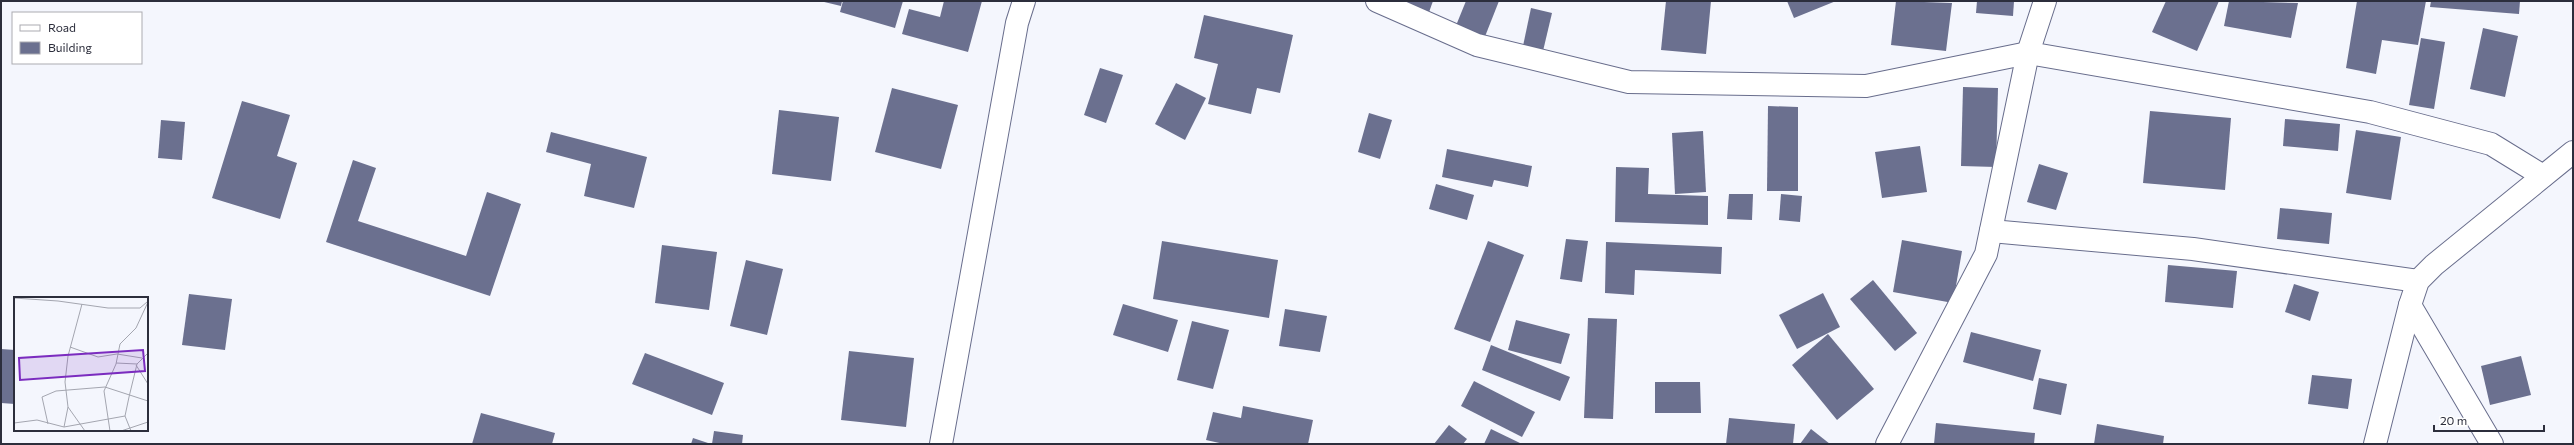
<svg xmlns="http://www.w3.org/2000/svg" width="2574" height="445" font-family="Commissioner,sans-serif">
<rect width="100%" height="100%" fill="#f4f6fd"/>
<g fill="#6b708f">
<polygon points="820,1 842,1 841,6"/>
<polygon points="843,1 903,1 895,28 840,12"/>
<polygon points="944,1 982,1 968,52 902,34 909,9 940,17"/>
<polygon points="1397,1 1433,1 1428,15"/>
<polygon points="1466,1 1499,1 1484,39 1455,28"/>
<polygon points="1666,1 1711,1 1706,54 1661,50"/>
<polygon points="1787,1 1836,1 1794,18"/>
<polygon points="1896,1 1952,3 1946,51 1891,45"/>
<polygon points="1977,1 2014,1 2013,16 1976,13"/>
<polygon points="2166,1 2219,1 2197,51 2152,32"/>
<polygon points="2229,1 2298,3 2291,38 2224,26"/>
<polygon points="2357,1 2426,1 2418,45 2382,40 2376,74 2346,68"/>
<polygon points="2431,1 2520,1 2519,14 2430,7"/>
<polygon points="1531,8 1552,13 1543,51 1523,46"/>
<polygon points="1204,15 1293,35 1280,93 1257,88 1251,114 1208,104 1218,64 1194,58"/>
<polygon points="2483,28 2518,36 2505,97 2470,89"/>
<polygon points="2421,38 2445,42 2434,109 2409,105"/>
<polygon points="1100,68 1123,75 1106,123 1084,115"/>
<polygon points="1176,83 1206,98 1185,140 1155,124"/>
<polygon points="1963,87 1998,88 1996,167 1961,166"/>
<polygon points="892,88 958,105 941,169 875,152"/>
<polygon points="242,101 290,115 277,156 297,163 280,219 212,198"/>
<polygon points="1768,106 1798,107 1798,191 1767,191"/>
<polygon points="779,110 839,117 831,181 772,174"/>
<polygon points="2150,111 2231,118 2225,190 2143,183"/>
<polygon points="1369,113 1392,120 1380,159 1358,152"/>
<polygon points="2285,119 2340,124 2338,151 2283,146"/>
<polygon points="161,120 185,122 182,160 158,158"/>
<polygon points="2356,130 2401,137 2391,200 2346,193"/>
<polygon points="1703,131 1706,192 1675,194 1672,133"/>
<polygon points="551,132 647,157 634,208 584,196 591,164 546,152"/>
<polygon points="1920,146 1927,192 1882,198 1875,152"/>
<polygon points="1447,149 1532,166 1528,187 1494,180 1492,187 1442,177"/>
<polygon points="353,160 376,168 358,221 466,256 487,192 521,204 490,296 326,242"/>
<polygon points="2039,164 2068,173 2056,210 2027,202"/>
<polygon points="1616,167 1649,168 1648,194 1708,196 1708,225 1615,222"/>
<polygon points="1436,184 1474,195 1467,220 1429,209"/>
<polygon points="1729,194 1753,194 1752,220 1727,219"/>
<polygon points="1781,194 1802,196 1800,222 1779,220"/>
<polygon points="2280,208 2332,213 2329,244 2277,239"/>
<polygon points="1566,239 1588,241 1582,282 1560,279"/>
<polygon points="1902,240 1962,251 1953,303 1893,292"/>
<polygon points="1162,241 1278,260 1269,318 1153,299"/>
<polygon points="1488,241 1524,255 1490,342 1454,329"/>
<polygon points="1606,242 1722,247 1721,274 1635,270 1634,295 1605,293"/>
<polygon points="662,245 717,252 709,310 655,303"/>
<polygon points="746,260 783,269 767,335 730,326"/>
<polygon points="2168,265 2237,271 2233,308 2165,302"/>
<polygon points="1873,280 1917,333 1895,351 1850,299"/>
<polygon points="2294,284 2319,292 2310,321 2285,312"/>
<polygon points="1823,293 1840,327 1797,349 1779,315"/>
<polygon points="189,294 232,299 225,350 182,345"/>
<polygon points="1123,304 1178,320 1168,352 1113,335"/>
<polygon points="1285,309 1327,316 1320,352 1279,346"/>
<polygon points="1588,318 1617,319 1613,419 1584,418"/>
<polygon points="1516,320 1570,334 1561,364 1508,350"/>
<polygon points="1192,321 1229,330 1213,389 1177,380"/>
<polygon points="1971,332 2041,350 2033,381 1963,362"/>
<polygon points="1828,334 1874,389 1837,420 1792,365"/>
<polygon points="1491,345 1570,377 1560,401 1482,370"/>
<polygon points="1,349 15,350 15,404 1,403"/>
<polygon points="849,351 914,358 906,427 841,420"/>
<polygon points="645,353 724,383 712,415 632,384"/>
<polygon points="2521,356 2531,395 2490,405 2481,366"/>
<polygon points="2312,375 2352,379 2348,409 2308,404"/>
<polygon points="2039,378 2067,384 2061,415 2033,409"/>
<polygon points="1474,381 1535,412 1522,437 1461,406"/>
<polygon points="1655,382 1700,382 1701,413 1655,413"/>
<polygon points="1243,406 1313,420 1308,444 1224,444 1206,440 1213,412 1241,418"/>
<polygon points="481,413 555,433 552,444 472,444"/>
<polygon points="1729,418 1795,424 1793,444 1726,444"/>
<polygon points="1936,423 2035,433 2034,444 1934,444"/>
<polygon points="2097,424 2164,436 2163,444 2094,444"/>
<polygon points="1449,425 1467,439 1463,444 1434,444"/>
<polygon points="1491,429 1522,444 1484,444"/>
<polygon points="1811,429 1830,444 1800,444"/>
<polygon points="714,431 743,435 742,444 712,444"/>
<polygon points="693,438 711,444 691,444"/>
</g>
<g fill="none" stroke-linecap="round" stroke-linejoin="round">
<g stroke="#686d8c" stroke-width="24">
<g id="street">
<polyline points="1377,1 1477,45 1629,82 1866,86 2028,53 2370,112 2491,144 2543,176"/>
<polyline points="1991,231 2193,249 2418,281"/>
<polyline points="2410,305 2492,444"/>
<polyline points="941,444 1017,23 1024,1"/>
<polyline points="1887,444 1986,254 2028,53 2045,1"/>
<polyline points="2375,444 2410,305 2418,281 2434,265 2573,152"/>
</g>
</g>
<use href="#street" stroke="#fff" stroke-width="22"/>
</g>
<g transform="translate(14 297)">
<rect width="134" height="134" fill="#f4f6fd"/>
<path fill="none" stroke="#a4a6b0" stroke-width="1" d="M0,1L44,4L94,11H126L133,5M56,50L84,60L103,57L128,61M102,66L123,67M122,68L134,87M54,110L71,134M0,126L23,123L50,130L111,119M34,127L28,100L42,94L91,90L134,104M50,130L54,110L51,85L54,59L68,7M96,134L90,94L102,67L106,47L122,31L134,5M107,134L134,125M117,134L111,119L115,100L123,67L134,56"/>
<path fill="#7b2cbf" fill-opacity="0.15" stroke="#7b2cbf" stroke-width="2" d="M129,53L131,74L6,83L5,61Z"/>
<rect width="134" height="134" fill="none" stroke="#2c2e3c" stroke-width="2"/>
</g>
<rect width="2574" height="445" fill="none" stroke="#2c2e3c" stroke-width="4"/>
<rect x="12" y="12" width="130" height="52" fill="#ffffff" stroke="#ababb1"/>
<rect x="20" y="25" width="20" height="6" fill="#ffffff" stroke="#ababb1"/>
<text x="48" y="32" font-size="12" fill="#2c2e3c">Road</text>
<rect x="20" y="42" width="20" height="12" fill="#6b708f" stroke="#ababb1"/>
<text x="48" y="52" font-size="12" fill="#2c2e3c">Building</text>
<path d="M2434 425v6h110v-6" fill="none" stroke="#2c2e3c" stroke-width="2"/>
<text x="2440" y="425" font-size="12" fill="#2c2e3c" stroke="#ffffff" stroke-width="3" paint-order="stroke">20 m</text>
</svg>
